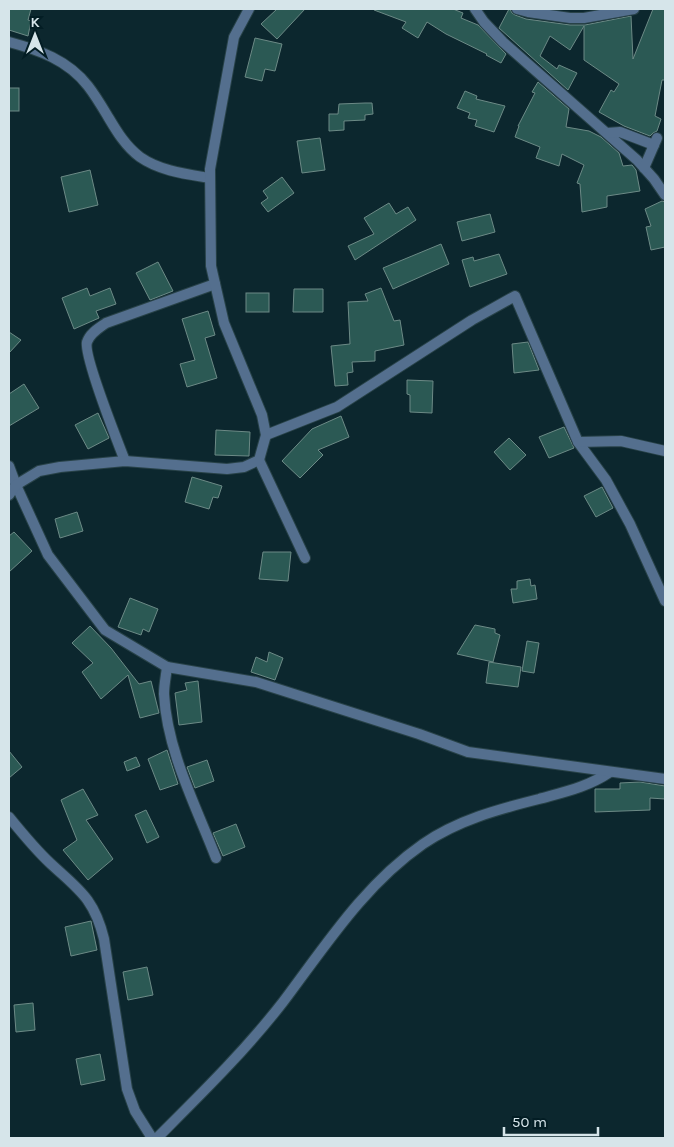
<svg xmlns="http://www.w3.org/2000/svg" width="674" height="1147" font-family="Karla,sans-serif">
<rect width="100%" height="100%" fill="#0c272e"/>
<g fill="#2b5954" stroke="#6c8a86">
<polygon points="9,9 31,9 28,20 31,21 28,36 9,30"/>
<polygon points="277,9 305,9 277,39 261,24"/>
<polygon points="374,9 453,9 463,13 461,18 478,25 506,54 501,63 486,55 487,54 446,34 427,22 418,38 402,28 406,22 374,10"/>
<polygon points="509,9 510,9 512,13 515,15 526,19 570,25 585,25 631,16 633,59 653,9 665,9 665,80 662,80 655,116 661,119 657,131 653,133 650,136 624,126 599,112 611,90 614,92 619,84 584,60 584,26 570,50 550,36 540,56 557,69 559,65 577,73 568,90 499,28"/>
<polygon points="255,38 282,44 275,71 265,69 262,81 245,77"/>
<polygon points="538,82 569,109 566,127 589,131 601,137 619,153 623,166 632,165 636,170 640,191 607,196 607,207 582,212 580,184 577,183 584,165 562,154 559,166 536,158 540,147 515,137 519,126 518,126 535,93 532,92"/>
<rect x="9" y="88" width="10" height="23"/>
<polygon points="465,91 477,96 476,99 505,106 494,132 475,126 477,120 468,118 470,113 457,108"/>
<polygon points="365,103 372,103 373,114 365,115 365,120 344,121 344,130 329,131 329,114 338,114 339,104"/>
<polygon points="320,138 325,170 302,173 297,141"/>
<polygon points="90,170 98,205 69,212 61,177"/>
<polygon points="282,177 294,193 268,212 261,203 268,198 263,191"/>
<polygon points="662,201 665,202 665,247 651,250 646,227 651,226 645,209"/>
<polygon points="389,203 396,214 408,207 416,220 355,260 348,246 374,234 364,218"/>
<polygon points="490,214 495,232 462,241 457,222"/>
<polygon points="441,244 449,264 393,289 383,268"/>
<polygon points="499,254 507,274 470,287 462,260 473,257 474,261"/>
<polygon points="158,262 173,291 150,300 136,273"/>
<polygon points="87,288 90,296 110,288 116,304 96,311 99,318 74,329 62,298"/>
<polygon points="381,288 394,321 400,320 404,345 375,351 375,361 352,362 353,372 347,373 348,385 335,386 331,346 350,344 348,302 368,301 365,294"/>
<polygon points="294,289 323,289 323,312 293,312"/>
<rect x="246" y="293" width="23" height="19"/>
<polygon points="208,311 215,335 205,338 217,378 187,387 180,364 195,360 182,319"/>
<polygon points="9,332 21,340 9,353"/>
<polygon points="528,342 539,370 514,373 512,344"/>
<polygon points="407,380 433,381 432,413 410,412 410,395 407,394"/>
<polygon points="24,384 39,408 9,426 9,394"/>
<polygon points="98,413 109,438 88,449 75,425"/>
<polygon points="341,416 349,437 318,450 323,455 300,478 282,461 312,429"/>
<polygon points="564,427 574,448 549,458 539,437"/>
<polygon points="216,430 250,432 249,456 215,455"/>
<polygon points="509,438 526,455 510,470 494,452"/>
<polygon points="192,477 222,486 218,498 213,497 209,509 185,502"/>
<polygon points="602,487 613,508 596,517 584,496"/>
<polygon points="77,512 83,531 60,538 55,519"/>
<polygon points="14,532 32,551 9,572 9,536"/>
<polygon points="263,552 291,552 288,581 259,579"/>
<polygon points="530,579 531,586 535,585 537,599 513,603 511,589 517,589 517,581"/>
<polygon points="130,598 158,609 149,632 143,629 141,635 118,627"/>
<polygon points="475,625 495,629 495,633 500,635 493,662 457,654"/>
<polygon points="90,626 111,648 139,684 151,681 159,713 140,718 128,675 101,699 82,672 93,663 72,643"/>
<polygon points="527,641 539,643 534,673 522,671"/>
<polygon points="269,652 283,658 275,680 251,672 256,657 267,662"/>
<polygon points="489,662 521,667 518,687 486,683"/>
<polygon points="198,681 202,722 179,725 175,693 187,690 185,683"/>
<polygon points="167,750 178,784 160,790 148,759"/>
<polygon points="9,751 22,767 9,778"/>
<polygon points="136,757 140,766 127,771 124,762"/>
<polygon points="207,760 214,781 195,788 187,767"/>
<polygon points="640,782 665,786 665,799 650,798 650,810 595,812 595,789 620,789 620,783"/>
<polygon points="83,789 98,815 86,820 113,859 88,880 63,850 77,840 61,800"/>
<polygon points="146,810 159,837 147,843 135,815"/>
<polygon points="236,824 245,847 223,856 213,833"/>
<polygon points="91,921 97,950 71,956 65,927"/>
<polygon points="147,967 153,995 128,1000 123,972"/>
<polygon points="33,1003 35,1030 16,1032 14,1005"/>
<polygon points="100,1054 105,1080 81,1085 76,1059"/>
</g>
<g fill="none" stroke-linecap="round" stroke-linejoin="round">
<g stroke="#284248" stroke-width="12">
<g id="minor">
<polyline points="475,9 484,22 503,42 637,160 654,179 665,195"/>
<polyline points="517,9 528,12 570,18 584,18 634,9"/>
<path d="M9,42C39,50 68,60 88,86C95,95 101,105 107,115C116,130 125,146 140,157C160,171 186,174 210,178"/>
<polyline points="607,133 620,132 654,145"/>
<polyline points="644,168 657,138"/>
<polyline points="266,435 337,407 472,320 515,296 578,442 606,480 630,524 665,601"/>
<polyline points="578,442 621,441 665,451"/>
<polyline points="259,460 305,558"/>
<path d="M125,461C118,443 83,354 87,342C90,333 99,328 106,323L215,284"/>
<polyline points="9,466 16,485"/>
<path d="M167,667C166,676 164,685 164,694C167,751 196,806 216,858"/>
<path d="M9,817C22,833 35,849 50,863C79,890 94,898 104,939L127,1089L135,1111L152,1138"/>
<path d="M157,1138C201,1094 245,1051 283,1002C326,945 364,885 423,844C458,820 499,809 539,799C564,792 588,787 610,772"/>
</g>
</g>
<g stroke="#284248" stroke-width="12">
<g id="tertiary">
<polyline points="16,485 48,555 105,630 167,667 256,682 419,734 468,752 665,779"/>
<polyline points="9,495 16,485 39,471 60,467 125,461 227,469 244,467 259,460 266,435 262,415 224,323 211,266 210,169 234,37 249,9"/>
</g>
</g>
<use href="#minor" stroke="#546f8e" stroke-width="10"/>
<use href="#tertiary" stroke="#546f8e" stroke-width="10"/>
</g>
<rect width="674" height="1147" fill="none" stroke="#d6e5ea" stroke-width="20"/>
<g transform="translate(35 35)" stroke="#031d24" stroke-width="4" paint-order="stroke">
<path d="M0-4L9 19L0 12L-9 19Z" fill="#d6e5ea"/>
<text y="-8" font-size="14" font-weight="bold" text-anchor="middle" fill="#d6e5ea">K</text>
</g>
<path d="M504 1127v8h94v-8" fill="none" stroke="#d6e5ea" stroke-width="2.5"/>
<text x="512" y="1127" font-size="15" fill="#d6e5ea" stroke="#031d24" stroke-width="4" paint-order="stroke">50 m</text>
</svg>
